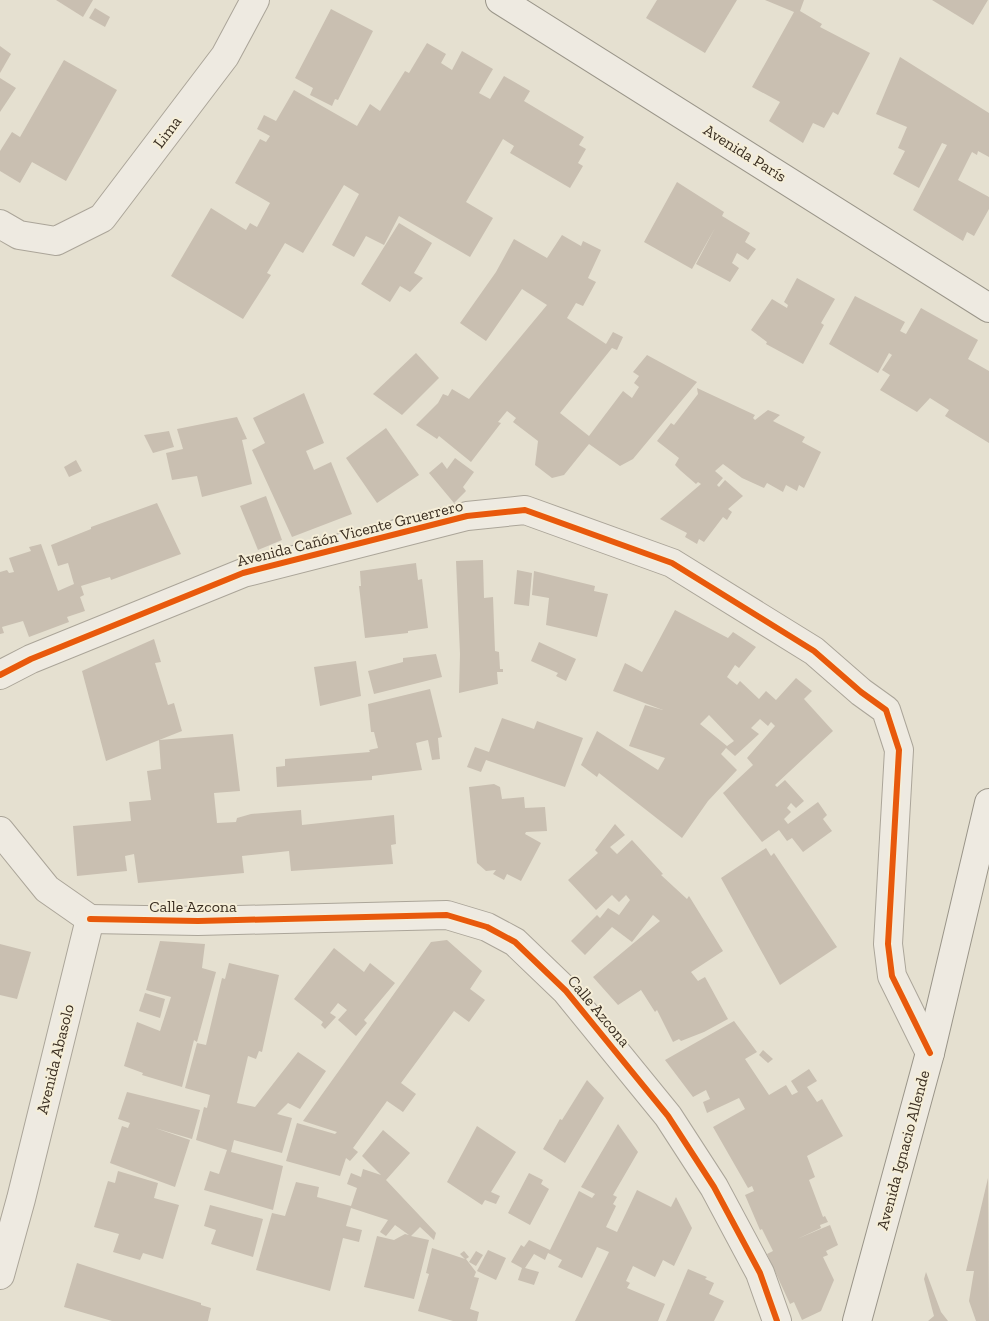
<svg xmlns="http://www.w3.org/2000/svg" width="989" height="1321" font-family="'Zilla Slab',serif">
<rect width="100%" height="100%" fill="#e5e0d0"/>
<g fill="#c9bfb1" fill-rule="evenodd">
<polygon points="56,0 93,0 83,17"/>
<polygon points="657,0 737,0 705,53 646,18"/>
<polygon points="765,0 804,0 800,11 822,24 820,27 870,53 838,115 833,112 824,128 813,123 803,143 769,121 780,102 752,87 794,12"/>
<polygon points="932,0 988,0 973,25"/>
<polygon points="95,8 110,17 105,27 89,18"/>
<polygon points="331,9 373,31 338,100 335,99 332,106 310,95 313,88 295,78"/>
<polygon points="427,43 446,54 441,63 452,70 462,51 493,69 479,93 490,99 504,76 530,91 524,101 584,137 579,145 586,149 578,163 583,166 570,188 510,153 514,146 503,139 466,202 493,218 470,257 399,216 384,245 366,236 354,257 332,245 359,194 344,185 303,253 285,243 267,273 271,275 243,319 171,276 211,208 246,230 250,223 257,227 270,203 235,183 260,139 266,142 270,136 257,129 264,115 276,121 294,90 357,126 370,104 380,111 405,71 409,73"/>
<polygon points="0,46 11,54 0,73"/>
<polygon points="900,57 989,113 989,157 978,151 977,155 972,152 958,180 989,197 989,209 974,236 967,232 963,241 913,210 947,145 942,143 919,188 893,174 905,151 898,148 907,127 876,114"/>
<polygon points="64,60 117,90 66,181 32,162 20,183 0,171 0,151 12,132 20,137"/>
<polygon points="0,78 16,88 0,112"/>
<polygon points="677,182 724,212 722,216 750,233 745,242 756,249 748,260 737,253 732,263 739,268 730,282 696,264 715,228 692,269 644,242"/>
<polygon points="399,223 432,243 414,273 423,278 410,292 400,286 390,302 361,284"/>
<polygon points="562,235 581,246 583,241 601,250 588,278 596,282 583,306 576,303 567,318 606,344 613,332 623,337 617,350 612,348 560,413 589,436 623,391 632,398 639,387 634,383 639,376 633,372 647,355 697,382 633,459 620,466 589,444 564,475 552,478 535,465 538,441 513,422 516,418 507,411 498,422 501,423 471,462 439,436 437,439 416,425 438,403 443,394 448,396 452,389 469,399 547,305 522,289 486,341 460,323 496,272 514,239 547,258"/>
<polygon points="797,278 835,299 821,323 824,325 803,364 766,344 767,342 751,330 772,299 787,308 788,305 784,302"/>
<polygon points="855,296 905,322 900,331 906,334 921,308 978,340 968,359 989,371 989,443 945,416 949,410 930,398 917,412 880,390 890,375 882,370 892,355 889,353 878,373 829,344"/>
<polygon points="416,353 439,378 402,415 373,394"/>
<polygon points="697,388 755,415 753,418 755,420 768,410 780,415 773,421 805,437 802,442 821,452 804,488 799,485 797,491 786,485 783,492 767,483 764,488 742,478 723,464 715,471 723,478 717,485 719,487 725,480 743,496 728,509 732,512 727,520 723,517 704,542 699,539 697,544 685,537 687,533 660,519 701,484 698,482 696,484 681,471 675,465 679,458 657,441 671,423 674,425 698,394"/>
<polygon points="304,393 324,443 306,451 314,470 331,462 352,514 292,537 252,450 265,443 253,418"/>
<polygon points="237,417 247,439 242,440 252,484 202,497 197,476 172,480 166,453 183,449 177,429"/>
<polygon points="386,428 419,475 377,503 346,458"/>
<polygon points="169,431 174,447 153,453 144,435"/>
<polygon points="455,458 474,472 463,487 466,491 454,503 429,473 442,462 447,469"/>
<polygon points="76,460 82,471 69,477 64,467"/>
<polygon points="266,496 282,540 258,550 240,506"/>
<polygon points="157,503 181,554 111,580 110,577 81,586 84,595 80,597 85,611 67,617 69,622 29,637 23,621 2,627 4,633 0,634 0,572 7,570 9,573 14,572 9,558 31,551 29,547 41,544 58,591 74,584 68,563 58,566 51,545 91,529 91,527"/>
<polygon points="483,560 484,598 493,597 495,651 499,652 500,669 503,669 503,672 497,672 498,684 459,693 460,654 456,561"/>
<polygon points="416,563 418,580 422,579 428,628 408,631 408,633 365,638 359,586 361,586 360,571"/>
<polygon points="517,570 532,573 529,606 514,604"/>
<polygon points="534,571 595,586 594,591 608,594 597,637 546,625 549,598 532,595"/>
<path d="M675,610L728,638L733,632L756,647L739,668L735,665L727,677L737,685L740,681L759,699L766,691L776,700L796,678L812,691L804,699L833,731L775,785L777,787L785,780L804,801L796,808L791,803L787,808L791,812L784,819L788,824L818,802L827,815L823,819L832,831L803,852L792,838L787,841L779,830L762,842L723,793L753,765L747,758L775,726L771,722L768,726L760,719L751,728L759,734L735,756L726,748L721,754L737,770L708,801L682,838L599,773L597,777L581,765L597,731L658,770L665,758L629,746L645,705L663,710L613,691L625,663L642,672ZM709,715L734,741L727,746L700,724Z"/>
<polygon points="154,639 161,662 155,663 168,705 174,703 182,731 106,761 82,671"/>
<polygon points="539,642 576,659 566,681 556,676 558,673 531,661"/>
<polygon points="436,654 442,677 374,694 368,671 403,662 403,658"/>
<polygon points="356,661 361,696 320,706 314,667"/>
<polygon points="430,689 442,737 438,738 440,759 432,760 428,740 416,743 422,770 372,776 372,780 277,787 276,767 285,766 285,759 370,752 369,750 378,748 374,732 371,732 368,704"/>
<polygon points="502,718 534,729 537,721 583,738 565,787 486,760 481,772 467,767 475,747 489,752"/>
<polygon points="233,734 240,791 214,793 217,823 236,822 237,818 251,814 301,810 302,825 394,815 396,844 391,845 393,864 291,871 289,851 280,852 242,856 244,873 138,883 134,854 125,856 127,871 77,876 73,826 131,821 129,802 151,800 147,771 161,769 159,740"/>
<polygon points="494,784 500,787 502,799 524,797 525,808 545,807 547,831 526,832 525,834 541,843 521,881 507,874 504,880 493,874 496,870 486,871 477,863 469,787"/>
<polygon points="615,824 625,835 610,847 617,854 632,840 663,874 661,875 687,899 689,896 723,951 691,972 698,981 705,977 728,1019 704,1032 681,1041 679,1039 673,1042 657,1010 655,1012 641,990 618,1005 593,977 660,921 653,915 632,942 612,927 585,955 571,941 597,915 600,918 608,908 619,915 630,900 626,895 619,902 612,895 596,910 568,880 598,853 595,850"/>
<polygon points="766,848 771,856 774,853 837,947 780,985 721,878"/>
<polygon points="447,940 482,971 470,989 485,1000 469,1022 454,1011 401,1083 416,1094 403,1112 387,1101 353,1148 358,1152 350,1161 346,1158 340,1176 286,1161 297,1123 335,1134 337,1132 303,1121 431,942"/>
<polygon points="160,941 205,944 202,968 216,972 197,1042 194,1040 182,1087 142,1075 143,1073 124,1066 137,1022 160,1031 171,997 146,990"/>
<polygon points="0,944 31,952 17,999 0,995"/>
<polygon points="334,948 364,972 370,963 395,983 364,1020 367,1023 356,1036 338,1020 347,1010 338,1003 330,1013 336,1017 325,1029 321,1025 323,1022 294,999"/>
<polygon points="229,963 279,975 262,1052 259,1051 256,1059 248,1056 237,1103 255,1107 298,1052 326,1071 300,1109 288,1103 277,1114 292,1118 282,1153 234,1140 231,1152 283,1166 273,1210 204,1190 210,1171 219,1174 227,1150 196,1140 204,1107 207,1108 210,1095 185,1088 197,1043 206,1045 222,978 225,979"/>
<polygon points="145,993 165,999 160,1018 139,1011"/>
<polygon points="734,1021 757,1052 745,1059 769,1095 786,1085 792,1095 798,1092 791,1081 809,1069 817,1081 807,1087 817,1102 822,1099 843,1136 807,1156 815,1177 809,1180 823,1217 825,1216 828,1222 820,1225 821,1228 797,1239 830,1225 838,1245 826,1251 828,1255 823,1257 834,1280 821,1311 802,1320 794,1302 790,1304 767,1254 773,1251 762,1229 760,1230 745,1195 754,1191 752,1186 748,1188 713,1127 745,1109 739,1098 707,1113 703,1102 710,1099 706,1090 693,1097 665,1060"/>
<polygon points="763,1050 773,1059 768,1063 759,1055"/>
<polygon points="587,1080 604,1098 565,1163 543,1149 560,1119 562,1120"/>
<polygon points="127,1092 200,1110 192,1139 155,1128 190,1140 175,1187 110,1163 122,1126 128,1128 130,1123 118,1119"/>
<polygon points="618,1124 638,1152 613,1195 617,1197 613,1204 616,1206 606,1227 617,1232 637,1190 671,1207 676,1197 692,1228 674,1266 663,1260 655,1277 633,1266 626,1281 630,1283 627,1288 665,1304 658,1321 575,1321 609,1252 597,1247 582,1278 558,1267 562,1260 548,1253 545,1260 534,1254 525,1268 539,1272 534,1285 518,1280 522,1268 511,1262 521,1245 524,1247 529,1240 550,1250 579,1191 592,1198 595,1194 581,1187"/>
<polygon points="477,1126 516,1152 491,1192 500,1196 496,1204 485,1200 482,1205 447,1182"/>
<polygon points="383,1130 410,1153 386,1180 436,1233 434,1240 420,1227 411,1236 429,1240 414,1299 364,1287 377,1236 394,1240 405,1234 409,1235 395,1225 386,1236 380,1232 388,1220 351,1208 346,1226 362,1230 359,1242 343,1238 330,1291 256,1270 272,1213 285,1216 296,1182 319,1187 317,1197 351,1206 357,1188 347,1184 351,1173 361,1177 363,1169 381,1175 362,1156"/>
<polygon points="118,1171 158,1183 154,1198 179,1205 163,1259 143,1253 140,1260 113,1252 119,1234 94,1227 108,1181 115,1183"/>
<polygon points="529,1173 543,1180 541,1184 549,1189 530,1225 508,1213"/>
<polygon points="988,1178 989,1321 976,1321 969,1301 974,1271 966,1271"/>
<polygon points="210,1205 263,1219 253,1257 211,1244 216,1230 204,1226"/>
<polygon points="432,1248 465,1259 460,1254 464,1251 469,1257 466,1259 476,1272 474,1277 479,1278 470,1309 479,1312 477,1321 453,1321 418,1311 429,1274 426,1273"/>
<polygon points="488,1250 506,1258 496,1280 477,1271"/>
<polygon points="476,1251 483,1255 476,1266 469,1262"/>
<polygon points="77,1263 201,1303 201,1305 211,1308 208,1321 112,1321 64,1307"/>
<polygon points="688,1269 707,1277 705,1279 714,1283 709,1294 724,1301 714,1321 666,1321"/>
<polygon points="926,1272 941,1312 948,1321 928,1321 934,1316 924,1279"/>
</g>
<g fill="none" stroke-linecap="round" stroke-linejoin="round">
<g stroke="#aba599" stroke-width="30">
<g id="street">
<polyline points="0,224 19,235 56,241 102,218 225,56 255,0"/>
<polyline points="0,675 31,659 243,573 467,516 525,510 672,563 814,651 861,692 886,710 899,750 888,944 892,976 930,1053"/>
<polyline points="0,831 47,889 90,919"/>
<polyline points="90,919 198,921 447,915 487,927 515,942 566,991 668,1116 714,1187 760,1273 777,1321"/>
<polyline points="0,1275 21,1199 90,919"/>
</g>
</g>
<g stroke="#9a9589" stroke-width="30">
<g id="secondary">
<polyline points="500,0 989,308"/>
<polyline points="857,1321 930,1053 989,803"/>
</g>
</g>
<use href="#street" stroke="#eeeae1" stroke-width="28"/>
<use href="#secondary" stroke="#eeeae1" stroke-width="28"/>
<g stroke="#f5eed8" stroke-width="9">
<g id="cycleway">
<polyline points="0,675 31,659 243,573 467,516 525,510 672,563 814,651 861,692 886,710 899,750 888,944 892,976 930,1053"/>
<polyline points="90,919 198,921 447,915 487,927 515,942 566,991 668,1116 714,1187 760,1273 777,1321"/>
</g>
</g>
<use href="#cycleway" stroke="#e8590c" stroke-width="6"/>
</g>
<g text-anchor="middle" dominant-baseline="central" stroke-width="4" stroke-linejoin="round" paint-order="stroke">
<g font-size="16" fill="#3a2e21" stroke="#f5eed8">
<text transform="translate(167 132) rotate(-53)">Lima</text>
<text transform="translate(745 153) rotate(32)">Avenida París</text>
<text transform="translate(350 533) rotate(-14)">Avenida Cañón Vicente Gruerrero</text>
<text x="193" y="906">Calle Azcona</text>
<text transform="translate(599 1011) rotate(50)">Calle Azcona</text>
<text transform="translate(55 1059) rotate(-76)">Avenida Abasolo</text>
<text transform="translate(903 1150) rotate(-75)">Avenida Ignacio Allende</text>
</g>
</g>
</svg>
